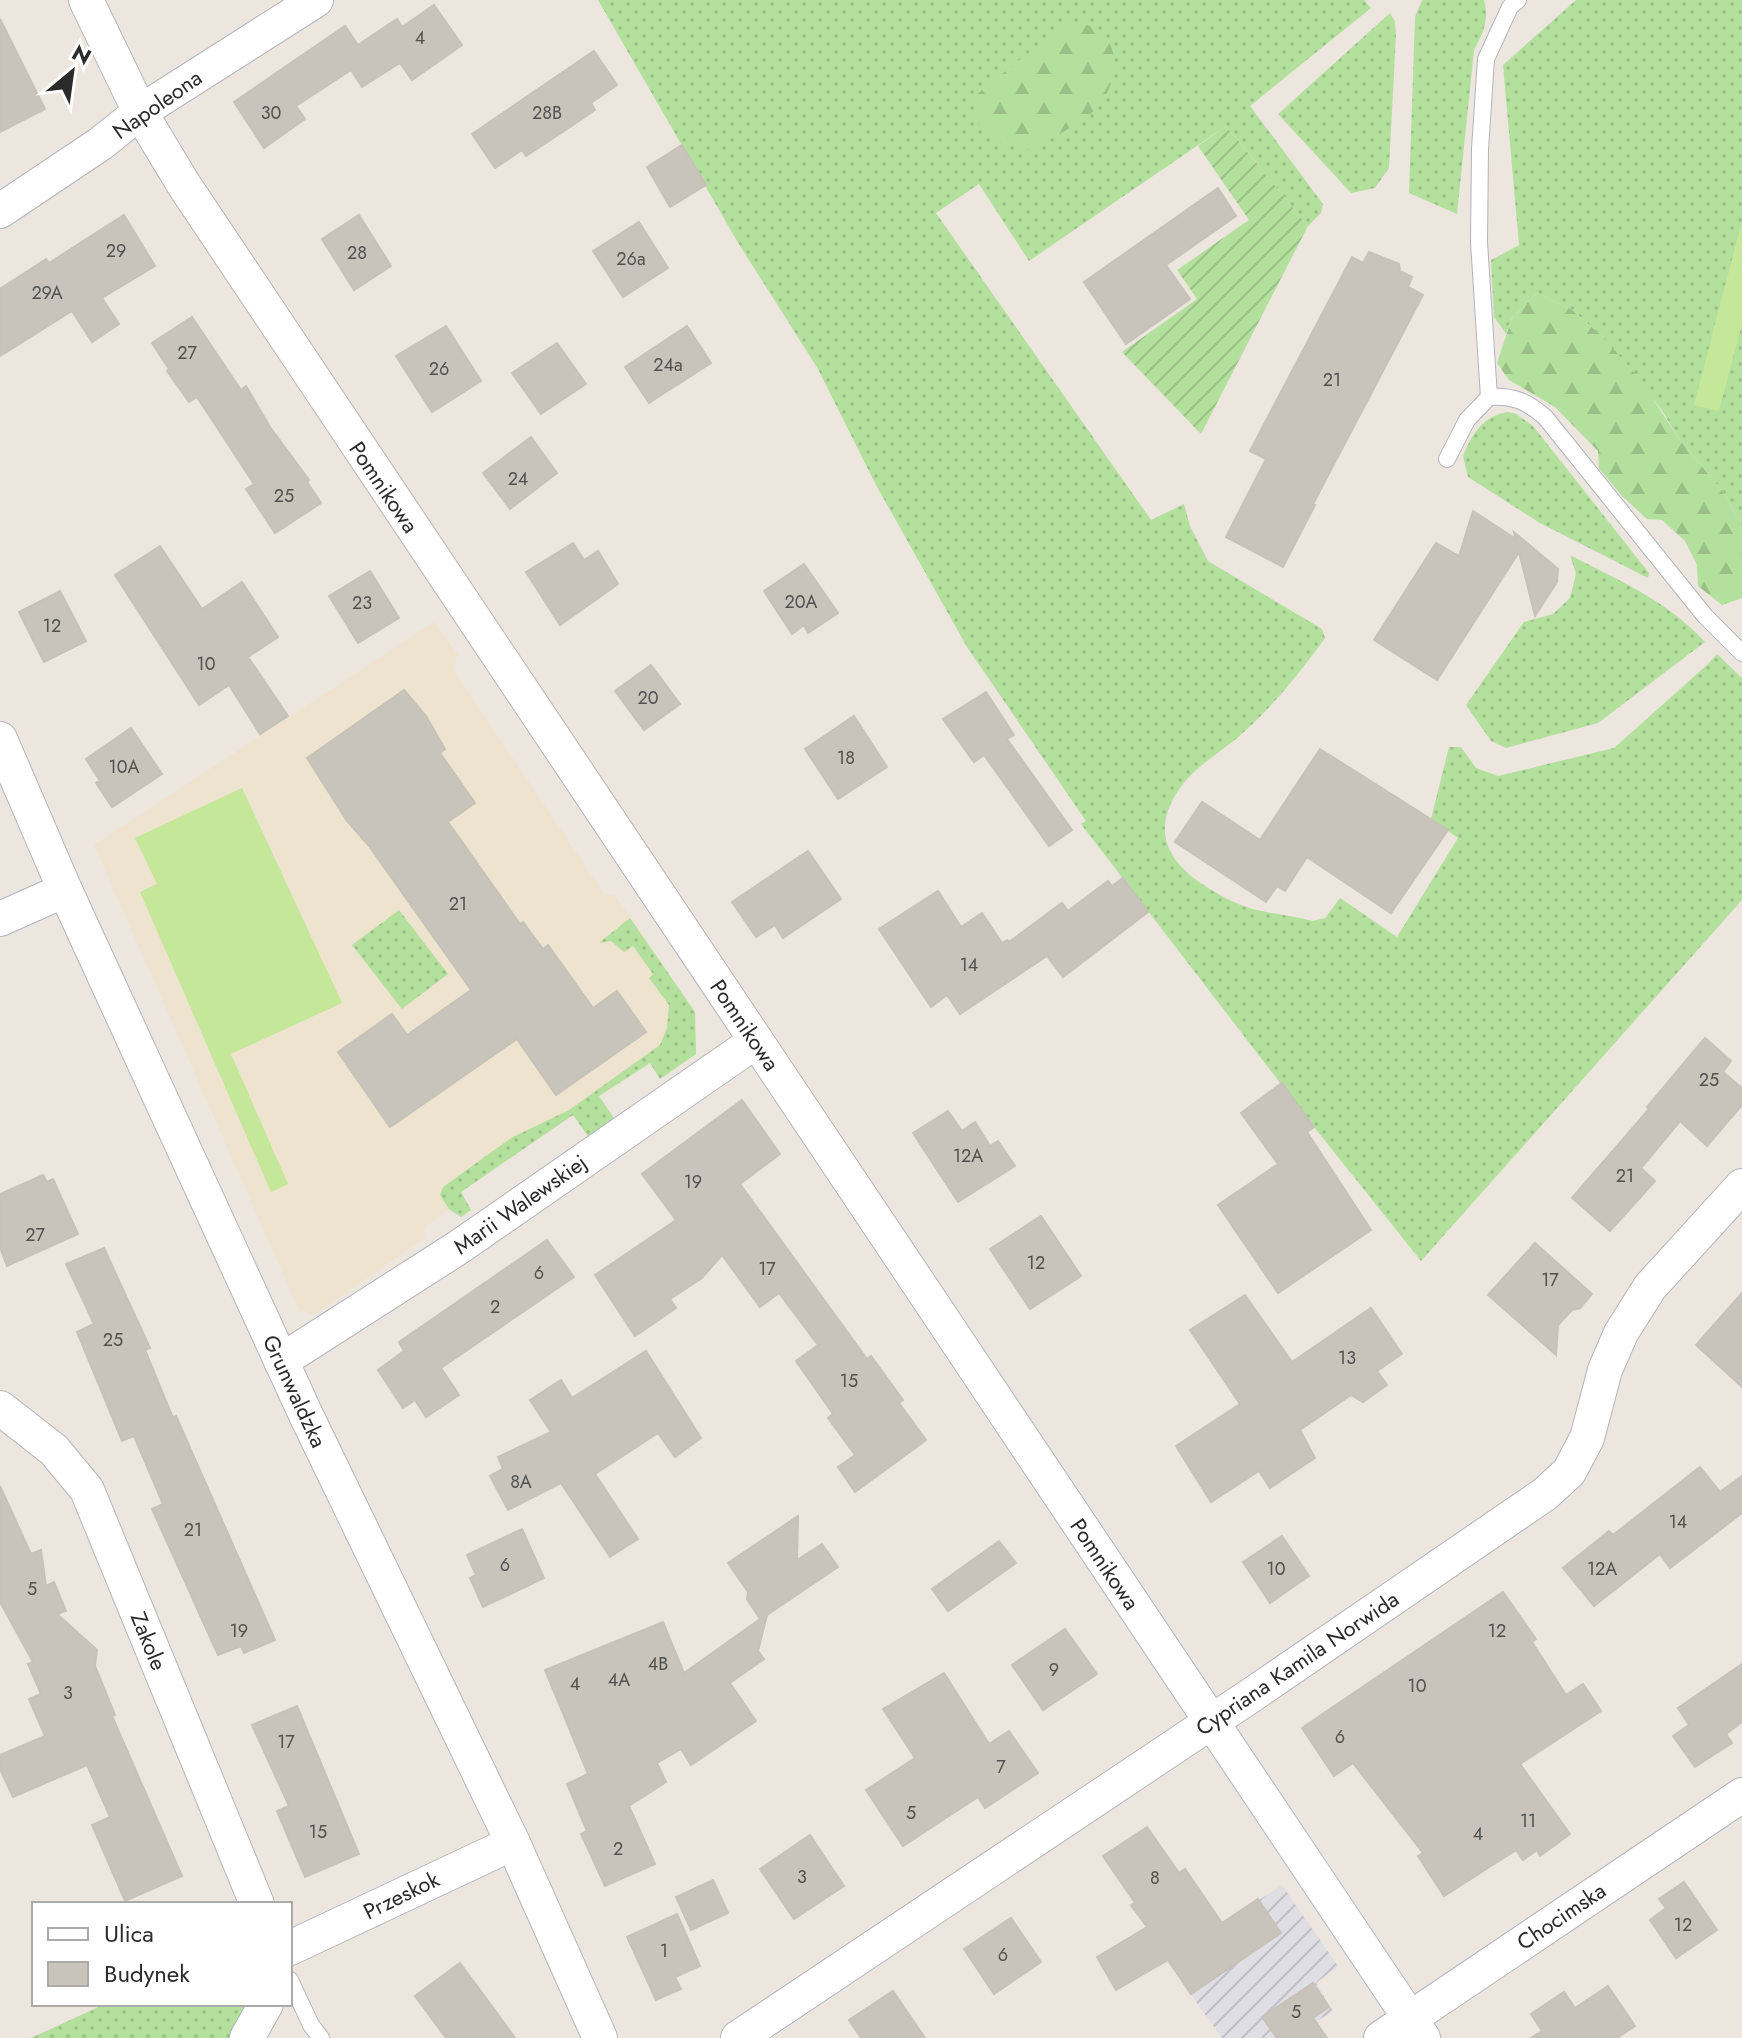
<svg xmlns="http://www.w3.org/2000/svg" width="1742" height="2038" font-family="Jost,sans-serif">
<defs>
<pattern id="industrial-furrows" width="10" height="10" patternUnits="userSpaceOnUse" patternTransform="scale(2)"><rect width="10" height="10" fill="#e0dee5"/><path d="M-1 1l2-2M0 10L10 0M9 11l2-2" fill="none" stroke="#c0bfc5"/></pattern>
<pattern id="grass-dots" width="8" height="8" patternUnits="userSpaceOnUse" patternTransform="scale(2)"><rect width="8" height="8" fill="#b3e09c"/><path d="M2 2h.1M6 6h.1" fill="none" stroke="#9ac087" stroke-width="1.8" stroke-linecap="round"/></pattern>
<pattern id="forest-firs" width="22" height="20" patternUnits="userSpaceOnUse" patternTransform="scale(2)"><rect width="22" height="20" fill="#b3e09c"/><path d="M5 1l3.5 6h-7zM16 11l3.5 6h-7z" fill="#9ac087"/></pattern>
<pattern id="garden-furrows" width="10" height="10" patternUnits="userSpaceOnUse" patternTransform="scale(2)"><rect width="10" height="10" fill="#b3e09c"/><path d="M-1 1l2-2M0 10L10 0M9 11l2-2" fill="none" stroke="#9ac087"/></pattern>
</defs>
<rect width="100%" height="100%" fill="#ece6de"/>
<polygon fill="url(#industrial-furrows)" points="1282,1885 1338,1966 1316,1983 1333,2011 1317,2021 1328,2038 1222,2038 1167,1961"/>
<polygon fill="#ede3ce" points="434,622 458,654 453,669 604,894 615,895 695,1012 696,1054 660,1079 650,1063 599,1097 461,1192 471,1210 461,1217 449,1209 424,1228 425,1238 314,1315 299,1310 94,845"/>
<g fill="url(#grass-dots)">
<path d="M598,0H1364L1371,8L1250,106L1323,204L1321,213L1308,226L1226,126L1029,261L979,184L936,213L1151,520L1184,504L1190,526L1208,561L1322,629L1325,638C1299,674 1277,701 1245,731C1225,750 1196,765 1180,788C1140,845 1186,879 1236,903C1260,914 1288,914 1313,921L1325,918L1340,898L1397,937L1458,838L1431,819L1449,747H1461L1476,768L1498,776L1614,748L1707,665L1717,654L1742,678V900L1421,1261L1314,1127L1081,824L1086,821L967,647L876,485L818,369L737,241Z"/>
<path d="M1422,0H1484C1489,20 1484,32 1474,50L1457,214L1409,193L1415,17Z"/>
<polygon points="1576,0 1742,0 1742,526 1725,494 1679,439 1661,409 1602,336 1571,309 1537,293 1512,318 1506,334 1494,317 1491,260 1519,245 1503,65"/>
<polygon points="1390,13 1395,22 1396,35 1389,168 1375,188 1351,193 1278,114"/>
<path d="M1508,412L1516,414L1533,426L1649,573L1648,578L1540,523L1468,477L1463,456C1471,435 1484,415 1508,412Z"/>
<path d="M1570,555C1618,580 1668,601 1705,642L1598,723L1506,748L1491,741L1466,705L1524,622L1553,614L1570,598L1576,574Z"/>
<polygon points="399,910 448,974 402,1009 352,945"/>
<polygon points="630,918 695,1012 696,1054 660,1079 650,1063 599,1096 616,1121 590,1139 573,1115 461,1192 471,1210 461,1217 449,1209 440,1195 443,1187 511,1138 569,1110 660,1045 667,1028 669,1005 649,978 653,974 633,946 624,952 611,941 599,943"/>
<polygon points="105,2004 148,2004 150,2007 154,2004 248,2004 231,2038 31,2038"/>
</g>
<g fill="url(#forest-firs)">
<path d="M1079,23C1085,25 1092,26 1097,30C1127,50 1114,96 1089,115C1071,129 1049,139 1030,150L992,141L973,116L976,95L1063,25Z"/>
<polygon points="1537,293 1571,309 1602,336 1640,379 1679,439 1725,494 1742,526 1742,598 1722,605 1698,586 1697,565 1685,541 1662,520 1647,519 1622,496 1599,468 1598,451 1555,407 1509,380 1497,363 1512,318"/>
</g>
<polygon fill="url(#garden-furrows)" points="1226,126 1308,226 1201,434 1122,352 1197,299 1177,270 1249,220 1198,146"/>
<g fill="#c5e799">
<polygon points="1742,221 1742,324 1719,411 1694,405"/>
<polygon points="242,788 342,1003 231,1054 288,1184 271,1192 140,892 157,884 135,838"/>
</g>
<g fill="#c8c4bc" stroke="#c7c2b7" stroke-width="2">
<polygon points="434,5 462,45 412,80 400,63 362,87 351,70 296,106 305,119 264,148 234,102 345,26 358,45 397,19 402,27"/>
<polygon points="0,19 45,109 0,132"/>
<polygon points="594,51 617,85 591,103 595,110 579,121 526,156 522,150 495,168 472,134"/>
<polygon points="682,145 706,185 670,207 647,167"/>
<polygon points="1218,188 1236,216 1166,265 1190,299 1126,344 1084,282"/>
<polygon points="124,215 155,266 102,298 119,324 92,342 72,311 0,356 0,289 46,259 49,263"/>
<polygon points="359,215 391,266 354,290 322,239"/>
<polygon points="639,222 668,268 623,297 593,251"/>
<polygon points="1369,252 1399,264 1400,271 1412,277 1408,287 1423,295 1313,504 1315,505 1283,567 1226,537 1266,459 1250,451 1352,257 1363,263"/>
<polygon points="192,317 241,390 246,386 270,427 309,480 307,482 321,503 275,533 246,489 254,484 197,397 189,402 167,371 169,369 152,343"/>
<polygon points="446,326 481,381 432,412 396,356"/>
<polygon points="687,326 711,363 649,403 625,367"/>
<polygon points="557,343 586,384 541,414 512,373"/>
<polygon points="531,437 557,473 510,509 483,473"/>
<polygon points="1473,511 1516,539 1514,532 1558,569 1557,582 1535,616 1519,552 1437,680 1374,640 1436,543 1459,556"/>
<polygon points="573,543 584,560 598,551 618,584 560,625 526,572"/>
<polygon points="160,546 202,609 242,582 278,637 248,657 288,716 260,734 229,685 199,705 115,575"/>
<polygon points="804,564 838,613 808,633 804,625 792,634 764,591"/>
<polygon points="370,571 399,618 358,643 329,596"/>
<polygon points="60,591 86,641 44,662 19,612"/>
<polygon points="651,665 680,704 644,730 615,691"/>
<polygon points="404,690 426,716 445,749 440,753 475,803 448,822 520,924 523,922 543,949 548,945 593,1008 617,991 646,1032 556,1095 517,1039 390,1127 338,1052 392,1014 407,1035 471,990 369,846 347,821 307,758"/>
<polygon points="986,692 1014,735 1007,739 1072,830 1049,846 984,755 974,762 943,719"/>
<polygon points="854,716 887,767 838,799 805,749"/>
<polygon points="131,728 162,774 112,807 96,783 100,781 86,759"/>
<polygon points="1320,749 1448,830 1391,913 1307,857 1285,891 1277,886 1266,902 1175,842 1202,802 1260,840"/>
<polygon points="808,851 841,899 783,938 775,925 756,937 732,902"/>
<polygon points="1123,878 1148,912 1063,977 1047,956 960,1014 947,995 931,1007 879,929 938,891 961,927 982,913 1002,943 1007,940 1009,942 1062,903 1068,911 1108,881 1112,886"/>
<polygon points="1705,1038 1731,1061 1723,1072 1742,1088 1742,1105 1707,1146 1680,1121 1641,1168 1655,1181 1610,1231 1572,1198 1649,1109 1647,1107"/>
<polygon points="1282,1083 1314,1127 1307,1132 1371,1230 1278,1293 1218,1205 1278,1164 1241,1113"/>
<polygon points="742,1100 780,1154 740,1184 867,1359 871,1356 903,1400 899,1403 926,1440 855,1492 838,1467 855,1455 828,1418 833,1414 796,1361 818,1345 779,1293 760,1307 722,1255 702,1278 670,1299 676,1308 635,1336 595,1275 676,1220 642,1174"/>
<polygon points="948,1111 962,1131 975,1122 990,1146 998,1141 1015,1166 958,1202 913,1133"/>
<polygon points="43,1175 47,1182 53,1179 78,1234 7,1266 0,1247 0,1194"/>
<polygon points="1041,1216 1081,1276 1030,1309 990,1249"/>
<polygon points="547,1240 574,1277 441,1368 459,1395 426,1417 415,1400 403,1408 378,1370 404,1351 399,1342"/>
<polygon points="1535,1243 1592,1294 1580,1308 1572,1310 1558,1325 1556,1355 1488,1295"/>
<polygon points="104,1248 150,1348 145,1350 173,1418 176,1416 275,1640 244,1653 241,1646 218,1655 152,1509 163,1504 134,1436 122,1441 77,1332 94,1324 66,1264"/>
<polygon points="1742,1293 1742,1387 1696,1345"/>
<polygon points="1245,1295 1292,1362 1371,1308 1402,1354 1377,1371 1387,1385 1363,1402 1351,1395 1300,1430 1315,1458 1270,1488 1259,1471 1211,1502 1176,1446 1240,1404 1190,1330"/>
<polygon points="646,1351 701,1438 675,1457 658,1433 595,1474 638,1539 610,1557 561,1483 508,1510 490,1476 503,1469 498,1457 551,1432 530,1400 561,1380 572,1398"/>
<polygon points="1700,1467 1720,1492 1742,1476 1742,1513 1670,1568 1660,1554 1594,1606 1563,1568 1609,1531 1613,1535"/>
<polygon points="0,1486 31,1554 41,1550 46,1586 54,1582 66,1611 57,1614 97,1650 95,1666 115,1715 112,1716 182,1876 125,1901 92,1825 110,1817 87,1765 13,1797 0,1769 0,1755 45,1736 29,1699 41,1694 28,1664 33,1662 0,1602"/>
<polygon points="798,1516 797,1560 822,1544 838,1567 767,1615 758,1651 764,1659 730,1683 756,1721 691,1765 681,1749 657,1763 666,1782 629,1806 655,1864 605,1886 581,1834 587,1831 567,1784 588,1774 545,1670 663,1622 684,1673 760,1619 747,1599 748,1592 728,1563"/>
<polygon points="522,1529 544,1578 483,1607 470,1578 476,1575 467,1555"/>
<polygon points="1282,1536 1309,1576 1270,1603 1243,1562"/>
<polygon points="999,1541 1016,1563 948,1611 932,1589"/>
<polygon points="1503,1592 1536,1639 1532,1642 1566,1695 1583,1684 1601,1711 1520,1764 1570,1834 1540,1856 1537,1850 1523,1860 1516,1850 1444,1896 1418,1856 1423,1853 1353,1763 1334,1776 1302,1728"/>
<polygon points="1065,1629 1097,1674 1043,1710 1012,1665"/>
<polygon points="1742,1664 1742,1722 1726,1734 1732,1743 1695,1767 1673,1736 1689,1725 1678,1708"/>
<polygon points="944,1673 989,1744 1009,1731 1038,1773 985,1808 978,1797 903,1846 866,1790 915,1758 883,1709"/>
<polygon points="297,1706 359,1854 305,1877 277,1811 289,1806 252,1725"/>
<polygon points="1147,1827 1179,1873 1185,1869 1222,1923 1258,1899 1281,1933 1191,1994 1168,1960 1116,1990 1097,1957 1147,1927 1131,1905 1135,1903 1103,1856"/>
<polygon points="810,1835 844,1886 794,1919 760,1869"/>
<polygon points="713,1880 728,1913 691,1930 676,1897"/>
<polygon points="1684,1882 1717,1930 1676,1958 1650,1920 1666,1908 1659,1899"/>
<polygon points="677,1914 700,1966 675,1977 681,1989 656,2000 627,1937"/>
<polygon points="1011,1918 1041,1962 994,1994 964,1949"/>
<polygon points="460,1963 497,2013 515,2038 446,2038 415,1996"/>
<polygon points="1313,1983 1329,2007 1313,2018 1327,2038 1277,2038 1262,2017"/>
<polygon points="1608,1986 1635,2026 1617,2038 1531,2038 1542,2031 1531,2014 1564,1992 1575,2008"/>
<polygon points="893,1991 925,2038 861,2038 849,2020"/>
</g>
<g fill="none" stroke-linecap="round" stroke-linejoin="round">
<g stroke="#b1b4be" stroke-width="18">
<g id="service">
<polyline points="1489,397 1479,242 1480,149 1486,59 1510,7 1518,0"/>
<path d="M1447,459L1467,420L1489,397C1513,395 1528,402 1545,417L1705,616L1742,653"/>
<polyline points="290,1980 311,2025 321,2038"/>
</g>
</g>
<g stroke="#b1b4be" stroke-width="36">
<g id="minor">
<polyline points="86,0 140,112 184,185 1423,2038"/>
<polyline points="0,211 100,144 140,112 316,0"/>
<polyline points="0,739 65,890 306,1415 513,1843 600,2038"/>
<polyline points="0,919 65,890"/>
<polyline points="281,1361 459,1247 756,1041"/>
<polyline points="0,1408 54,1450 87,1490 257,1904"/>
<polyline points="290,1948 513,1843"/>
<polyline points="247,2038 266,2004"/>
<polyline points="738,2038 1256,1692 1545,1494 1569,1472 1587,1438 1605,1370 1621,1333 1650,1287 1742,1186"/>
<polyline points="1381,2038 1742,1795"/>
</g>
</g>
<use href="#service" stroke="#fff" stroke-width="16"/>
<use href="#minor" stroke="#fff" stroke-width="34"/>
</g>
<g text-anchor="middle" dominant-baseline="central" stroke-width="6" stroke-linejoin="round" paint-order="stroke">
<g font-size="18" fill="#52514f">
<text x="420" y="38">4</text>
<text x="271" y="113">30</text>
<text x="547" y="113">28B</text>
<text x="116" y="251">29</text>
<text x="357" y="253">28</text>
<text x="631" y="259">26a</text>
<text x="47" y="293">29A</text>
<text x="187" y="353">27</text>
<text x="668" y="365">24a</text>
<text x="439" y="369">26</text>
<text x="1332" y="380">21</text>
<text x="518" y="479">24</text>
<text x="284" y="496">25</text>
<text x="801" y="602">20A</text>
<text x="362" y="603">23</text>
<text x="52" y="626">12</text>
<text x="206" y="664">10</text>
<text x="648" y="698">20</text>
<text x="846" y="758">18</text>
<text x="124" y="767">10A</text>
<text x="458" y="904">21</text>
<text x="969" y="965">14</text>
<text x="1709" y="1080">25</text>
<text x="968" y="1156">12A</text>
<text x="1625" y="1176">21</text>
<text x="693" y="1182">19</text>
<text x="35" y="1235">27</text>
<text x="1036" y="1263">12</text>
<text x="767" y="1269">17</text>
<text x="539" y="1273">6</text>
<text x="1550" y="1280">17</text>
<text x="495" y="1307">2</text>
<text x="113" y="1340">25</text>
<text x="1347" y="1358">13</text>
<text x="849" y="1381">15</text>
<text x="521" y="1482">8A</text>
<text x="1678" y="1522">14</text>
<text x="193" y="1530">21</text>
<text x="505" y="1565">6</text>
<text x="1276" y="1569">10</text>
<text x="1602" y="1569">12A</text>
<text x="32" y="1589">5</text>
<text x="239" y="1631">19</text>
<text x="1497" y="1631">12</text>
<text x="658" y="1664">4B</text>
<text x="1054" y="1670">9</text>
<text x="619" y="1680">4A</text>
<text x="575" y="1684">4</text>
<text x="1417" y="1686">10</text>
<text x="68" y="1693">3</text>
<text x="1340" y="1737">6</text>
<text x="286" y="1742">17</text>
<text x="1001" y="1767">7</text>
<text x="911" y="1813">5</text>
<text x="1528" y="1821">11</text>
<text x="318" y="1832">15</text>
<text x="1478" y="1834">4</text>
<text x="618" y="1849">2</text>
<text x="802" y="1877">3</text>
<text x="1155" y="1878">8</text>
<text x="1683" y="1925">12</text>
<text x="664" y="1951">1</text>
<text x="1003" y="1955">6</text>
<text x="1296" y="2012">5</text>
</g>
<g font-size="22" fill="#2b2b2b" stroke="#fff">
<text transform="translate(157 104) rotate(-35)">Napoleona</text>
<text transform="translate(384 487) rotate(56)">Pomnikowa</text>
<text transform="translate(745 1025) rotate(56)">Pomnikowa</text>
<text transform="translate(520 1204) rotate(-35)">Marii Walewskiej</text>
<text transform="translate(295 1391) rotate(65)">Grunwaldzka</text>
<text transform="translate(1105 1564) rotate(56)">Pomnikowa</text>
<text transform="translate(149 1641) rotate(68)">Zakole</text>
<text transform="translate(1297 1663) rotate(-34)">Cypriana Kamila Norwida</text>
<text transform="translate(401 1895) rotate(-26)">Przeskok</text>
<text transform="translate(1561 1916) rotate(-34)">Chocimska</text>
</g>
</g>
<rect x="32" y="1902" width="260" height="104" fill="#ffffff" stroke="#aaaaaa" stroke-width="2"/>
<rect x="48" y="1928" width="40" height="12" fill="#ffffff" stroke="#aaaaaa" stroke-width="2"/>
<text x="104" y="1942" font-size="24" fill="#2b2b2b">Ulica</text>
<rect x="48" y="1962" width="40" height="24" fill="#c8c4bc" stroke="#aaaaaa" stroke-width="2"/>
<text x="104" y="1982" font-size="24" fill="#2b2b2b">Budynek</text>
<g transform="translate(72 72) rotate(29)" stroke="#ffffff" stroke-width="6" paint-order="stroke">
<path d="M0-6L14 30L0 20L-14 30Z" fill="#2b2b2b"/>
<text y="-12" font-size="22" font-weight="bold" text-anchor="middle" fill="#2b2b2b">N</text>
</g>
</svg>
